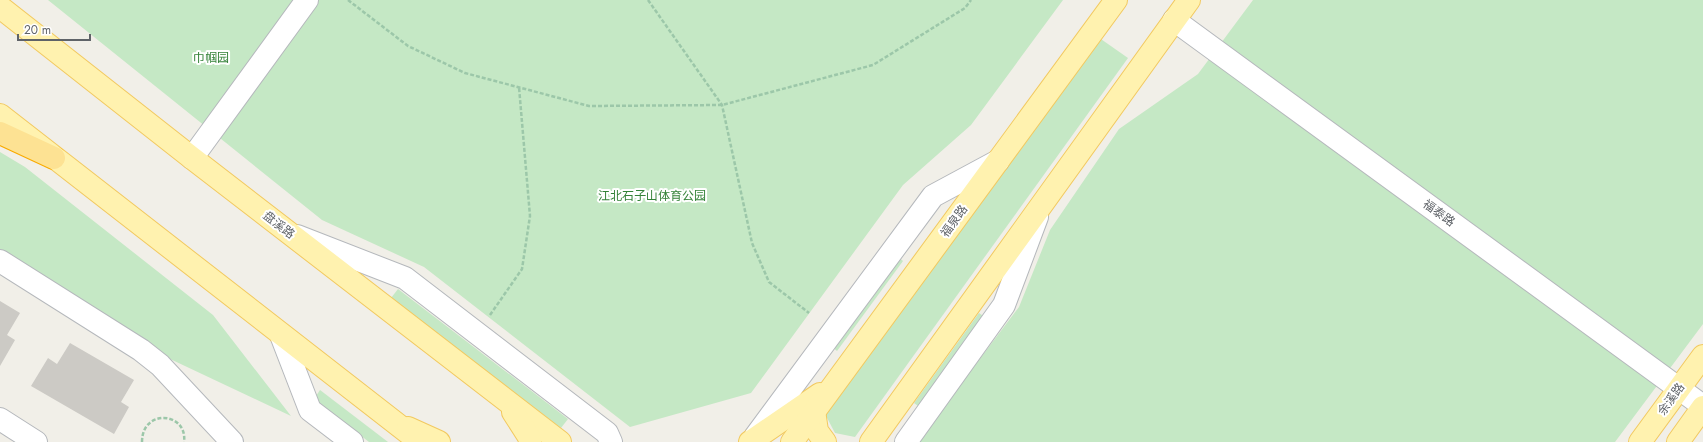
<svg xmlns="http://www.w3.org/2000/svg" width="1703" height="442" font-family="Jost,'Noto Sans SC',sans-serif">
<rect width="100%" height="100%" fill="#f1efe8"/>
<g fill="#c5e8c5">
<polygon points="48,0 1063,0 971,125 903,185 751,393 630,427 424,267 322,220"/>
<polygon points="1253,0 1703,0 1703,324 1615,442 917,442 1019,307 1050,230 1119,129 1198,74"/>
<polygon points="1098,37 1128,58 855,437 835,433 825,414"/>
<polygon points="0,152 25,167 213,315 291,416 168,358 144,340 0,249"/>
<polygon points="896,255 903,261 837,351 830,345"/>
<polygon points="398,289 568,419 561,428 391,298"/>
<polygon points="979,313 986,318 921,408 914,403"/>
<polygon points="320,390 388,442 369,442 314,399"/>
</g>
<g fill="#cccac5">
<polygon points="0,301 20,313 7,335 15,340 0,366"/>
<polygon points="70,343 134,380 121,402 129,407 114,434 31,386 48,358 57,364"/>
</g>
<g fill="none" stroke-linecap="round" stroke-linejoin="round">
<g stroke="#b5b8bc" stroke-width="24">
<g id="minor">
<polyline points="1174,20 1703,406"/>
<polyline points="192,158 307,0"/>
<polyline points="297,236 405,278 607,433 611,442"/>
<polyline points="0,261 141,350 160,365 232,442"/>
<polyline points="281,335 310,410 352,442"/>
<polyline points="0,419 36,442"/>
<polyline points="755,437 933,196 998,161"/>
<polyline points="906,442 1004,305 1037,217"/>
</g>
</g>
<g stroke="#f2c960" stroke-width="24">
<g id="major">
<polyline points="0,7 192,158 560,442"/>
<polyline points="0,115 420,442"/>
<polyline points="814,411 817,431 825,442"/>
<polyline points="513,412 529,437 530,442"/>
<polyline points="408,428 439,442"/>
<polyline points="750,442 820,394"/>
<polyline points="792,442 1116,0"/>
<polyline points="871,442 1189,0"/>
<polyline points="1640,442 1703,356"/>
<polyline points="1678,442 1703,407"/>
</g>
</g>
<g stroke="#f9ab00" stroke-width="24">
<polyline id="highway" points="0,133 54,158"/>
</g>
<g stroke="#9cc7a9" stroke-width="2.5" stroke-dasharray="4 2" stroke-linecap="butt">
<polyline points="348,0 408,46 465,73 589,106 722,105 873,65 965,8 971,0"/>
<polyline points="648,0 722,105 752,243 769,282 809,313"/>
<polyline points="490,315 522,269 530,216 519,87"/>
<path d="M142,442C142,408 188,412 184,442"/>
</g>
<use href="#minor" stroke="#fff" stroke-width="22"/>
<use href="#major" stroke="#fff2af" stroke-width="22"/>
<use href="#highway" stroke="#fde293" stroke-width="22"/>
</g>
<g text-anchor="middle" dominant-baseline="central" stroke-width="4" stroke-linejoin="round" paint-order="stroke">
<g font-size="12" fill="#348238" stroke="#fff">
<text x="211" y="58">巾帼园</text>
<text x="652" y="196">江北石子山体育公园</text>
</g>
<g font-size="12" fill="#5f6368" stroke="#fff">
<text transform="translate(1439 213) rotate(36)">福泰路</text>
<text transform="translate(954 221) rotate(-54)">福泉路</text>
<text transform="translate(279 225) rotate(38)">盘溪路</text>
<text transform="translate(1671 399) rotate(-54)">余溪路</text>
</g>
</g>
<path d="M18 34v6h72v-6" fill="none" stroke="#5f6368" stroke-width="2"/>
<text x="24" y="34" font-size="12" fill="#5f6368" stroke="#ffffff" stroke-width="3" paint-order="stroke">20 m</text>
</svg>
